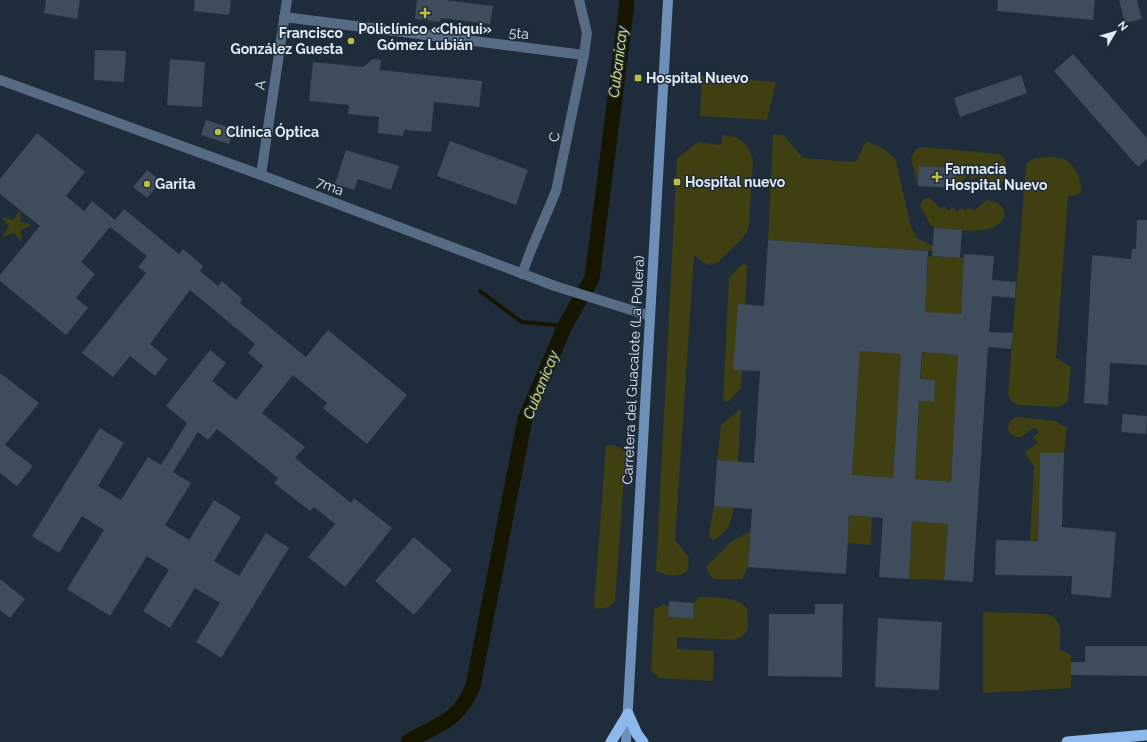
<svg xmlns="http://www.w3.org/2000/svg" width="1147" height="742" font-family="Raleway,sans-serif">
<rect width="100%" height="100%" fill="#1f2c3b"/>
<g fill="#3f3f12">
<polygon points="702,76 776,82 767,120 700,116"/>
<path d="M773,134L783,135L803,158L856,162L864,145L867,141C880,147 886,149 896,160L910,224L917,238L933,246V251L768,240Z"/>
<path d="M723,135C741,137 747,142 753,159L749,225L747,232L742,239L717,263L710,265L703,262L694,255L675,540L689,558L688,570C676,579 670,576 656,571L677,158L698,142L721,145Z"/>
<path d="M923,147L999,154C1013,163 1007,191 988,187L989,181L986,176L981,180L977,176L972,180L968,175L955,188L956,168L919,166L918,186L911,158L916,149Z"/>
<path d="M1035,158C1043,158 1052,156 1060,158C1074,161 1083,180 1081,193L1068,197L1056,358L1071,367L1068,400L1066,403L1059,407L1018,405L1011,401L1008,394L1026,166L1028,162Z"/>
<path d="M929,197L941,209L944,206L949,211L953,207L957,212L962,208L965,211L969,207L974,211L987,200C1010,203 1010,224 988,229C971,233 951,229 934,228L930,224L920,206L923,200Z"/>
<polygon points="20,210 21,222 32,225 21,230 22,242 14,233 2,237 9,226 1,217 13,220"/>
<polygon points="928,256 964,258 960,328 949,313 937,313 924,325"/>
<polygon points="744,264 747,266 741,388 729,401 725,402 723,399 729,278 740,266"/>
<polygon points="861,338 902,341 892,492 851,489"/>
<polygon points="923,342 935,353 947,354 948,345 959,345 950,497 939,481 928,480 914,494"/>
<polygon points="741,409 738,462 717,460 721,425"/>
<path d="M1016,417L1056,421L1067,428L1064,453H1040L1038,540L1030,541L1034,467L1025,452L1038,443L1033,437L1039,432L1035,427L1021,437C1019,437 1016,437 1014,436C1004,432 1008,420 1016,417Z"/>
<path d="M606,445C615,445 620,446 626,453L615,601L609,607L599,609L594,607Z"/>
<path d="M714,506L734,507C732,522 727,534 713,540L710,538L709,534Z"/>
<polygon points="913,507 926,522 938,523 949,510 944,580 909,579"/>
<polygon points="849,515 872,517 871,545 847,543"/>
<polygon points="750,531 748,567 742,579 716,579 712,578 707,570 707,566 731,542"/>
<path d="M699,597C716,598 734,595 747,608C748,623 752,636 732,640L677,637V649L714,651L713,681L659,678L651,671L654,609L664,604L669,607L668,617L693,619L694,603Z"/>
<path d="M983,612L1048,614C1064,621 1060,636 1060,650L1071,655V688L983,693Z"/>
</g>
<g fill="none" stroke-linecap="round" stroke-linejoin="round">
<polyline stroke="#161600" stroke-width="4" points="480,291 522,322 565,326"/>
<path stroke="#161600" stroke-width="15" d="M408,742L412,739C441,724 460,719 473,686L525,419L565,326L592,278L627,4L626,0"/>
</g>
<g fill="#3e4c5c" fill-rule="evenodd">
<polygon points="46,0 80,0 77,19 44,13"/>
<polygon points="195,0 231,0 229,15 194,11"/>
<polygon points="417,0 445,0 493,6 490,24 441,18 440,22 415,19"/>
<polygon points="998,0 1095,0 1093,20 997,11"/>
<polygon points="1119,0 1137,0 1142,19 1125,23"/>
<polygon points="95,50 126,51 124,82 94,80"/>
<polygon points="1073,54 1147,138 1147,159 1138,167 1054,71"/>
<polygon points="170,59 205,62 202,107 167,105"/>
<polygon points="373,59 381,60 380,70 482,81 479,107 434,102 431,132 404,130 403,136 378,133 379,117 348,114 349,105 309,101 313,62 363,67"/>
<polygon points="1021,75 1027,93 960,117 954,98"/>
<polygon points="206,120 234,129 229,144 201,135"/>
<polygon points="37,133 85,172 66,196 84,211 92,201 115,220 124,209 179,254 183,249 203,266 200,271 218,286 222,281 242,299 240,303 306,357 328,330 407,395 367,444 323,408 327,403 293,375 262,413 305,447 295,458 351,503 354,498 392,528 345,587 308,557 335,524 314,507 310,511 274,483 278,478 217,429 208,440 198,432 173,472 191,483 165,525 189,540 214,500 241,517 214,561 239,576 266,533 289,548 221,658 196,642 220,603 195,588 170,628 143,611 169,570 147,556 110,616 67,589 104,530 82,516 59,553 32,536 100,428 124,443 98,486 121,500 148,457 161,465 187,423 166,406 210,350 226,363 212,381 236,400 263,366 248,353 255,344 190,290 150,344 168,359 155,376 130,356 113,377 82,353 146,273 138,267 147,256 110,227 81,262 95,274 76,298 88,308 66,335 0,281 0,275 40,226 0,194 0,179"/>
<polygon points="450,141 528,170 516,205 437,176"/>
<polygon points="346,150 399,166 391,190 358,179 354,190 335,184"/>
<polygon points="919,166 956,168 955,188 918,186"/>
<polygon points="147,170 161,181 147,198 133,187"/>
<polygon points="1137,220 1147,220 1147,365 1110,363 1108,405 1084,403 1092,255 1131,259 1132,249 1136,249"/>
<polygon points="934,228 962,230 960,258 932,256"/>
<path d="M768,240L928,251L925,312L961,314L964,254L994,256L992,280L1016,282L1015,298L992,296L989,332L1013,333L1011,349L988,347L973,582L944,580L948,524L912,521L909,579L879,577L883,518L849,515L846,574L748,567L752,509L714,506L717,460L754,463L760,371L733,370L738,304L764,306ZM860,351L901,354L893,478L852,475ZM922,352L958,355L951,482L915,479L919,401L934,402L935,380L920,379Z"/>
<polygon points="0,373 39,403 5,445 33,466 17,486 0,473"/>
<polygon points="1123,414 1147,416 1146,434 1121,432"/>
<polygon points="1040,453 1064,453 1062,527 1116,532 1111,598 1071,594 1072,576 995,575 996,540 1038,541"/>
<polygon points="414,537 452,570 414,615 375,581"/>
<polygon points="0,579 25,599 10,618 0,610"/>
<polygon points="669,601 694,603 693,619 668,617"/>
<polygon points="815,604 843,604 842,677 768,676 769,614 815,614"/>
<polygon points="878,618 942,622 939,690 875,687"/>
<polygon points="1085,646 1147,646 1147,676 1071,675 1071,662 1085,662"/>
</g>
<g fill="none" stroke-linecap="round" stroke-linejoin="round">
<polyline stroke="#566c85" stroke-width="10" points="531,250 556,191 584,55"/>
<g stroke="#566c85" stroke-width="10">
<polyline points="284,17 584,55 587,33 579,0"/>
<polyline points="261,175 287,0"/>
<polyline points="522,274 531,250"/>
</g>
<polyline stroke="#566c85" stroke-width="10" points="0,80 261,175 555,286 650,316"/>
<polyline stroke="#6e90b8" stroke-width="10" points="626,742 668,0"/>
<g stroke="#8cb8ec" stroke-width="11">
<polyline points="628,714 637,734 643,742"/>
<polyline points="611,742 628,714"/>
<polyline points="1067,742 1147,735"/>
</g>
</g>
<g fill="#bfbe41" stroke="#1f2c3b" stroke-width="1.5">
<path d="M423 7h4v4h4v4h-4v4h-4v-4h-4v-4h4z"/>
<circle cx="351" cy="41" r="4"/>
<rect x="634" y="74" width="8" height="8" rx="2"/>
<circle cx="218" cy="132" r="4"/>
<path d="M935 171h4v4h4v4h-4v4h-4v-4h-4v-4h4z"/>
<rect x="673" y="178" width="8" height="8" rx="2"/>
<circle cx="147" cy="184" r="4"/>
</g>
<g text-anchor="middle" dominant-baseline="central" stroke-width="3" stroke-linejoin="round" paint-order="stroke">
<g font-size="14" font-weight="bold" fill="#e3ebf5" stroke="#1f2c3b" text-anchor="start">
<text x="425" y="29" text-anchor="middle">Policlínico «Chiqui»<tspan x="425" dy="16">Gómez Lubián</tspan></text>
<text x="343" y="33" text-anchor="end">Francisco<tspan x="343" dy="16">González Guesta</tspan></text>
<text x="646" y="78">Hospital Nuevo</text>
<text x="226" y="132">Clínica Óptica</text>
<text x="945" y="169">Farmacia<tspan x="945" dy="16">Hospital Nuevo</tspan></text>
<text x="685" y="182">Hospital nuevo</text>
<text x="155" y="184">Garita</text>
</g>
<g font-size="14" fill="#e3ebf5" stroke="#1f2c3b">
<text transform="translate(519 33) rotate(7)">5ta</text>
<text transform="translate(260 85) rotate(-81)">A</text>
<text transform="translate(554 137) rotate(-78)">C</text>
<text transform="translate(330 186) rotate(21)">7ma</text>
<text transform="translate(633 370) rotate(-87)">Carretera del Guacalote (La Pollera)</text>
</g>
<g font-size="15" font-style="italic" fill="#e8e877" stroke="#1f2c3b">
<text transform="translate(618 62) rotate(-83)">Cubanicay</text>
<text transform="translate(541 385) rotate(-68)">Cubanicay</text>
</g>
</g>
<g transform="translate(1115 32) rotate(52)" stroke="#1f2c3b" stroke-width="3" paint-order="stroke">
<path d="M0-3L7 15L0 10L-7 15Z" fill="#e3ebf5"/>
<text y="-6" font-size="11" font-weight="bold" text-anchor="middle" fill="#e3ebf5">N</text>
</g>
</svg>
